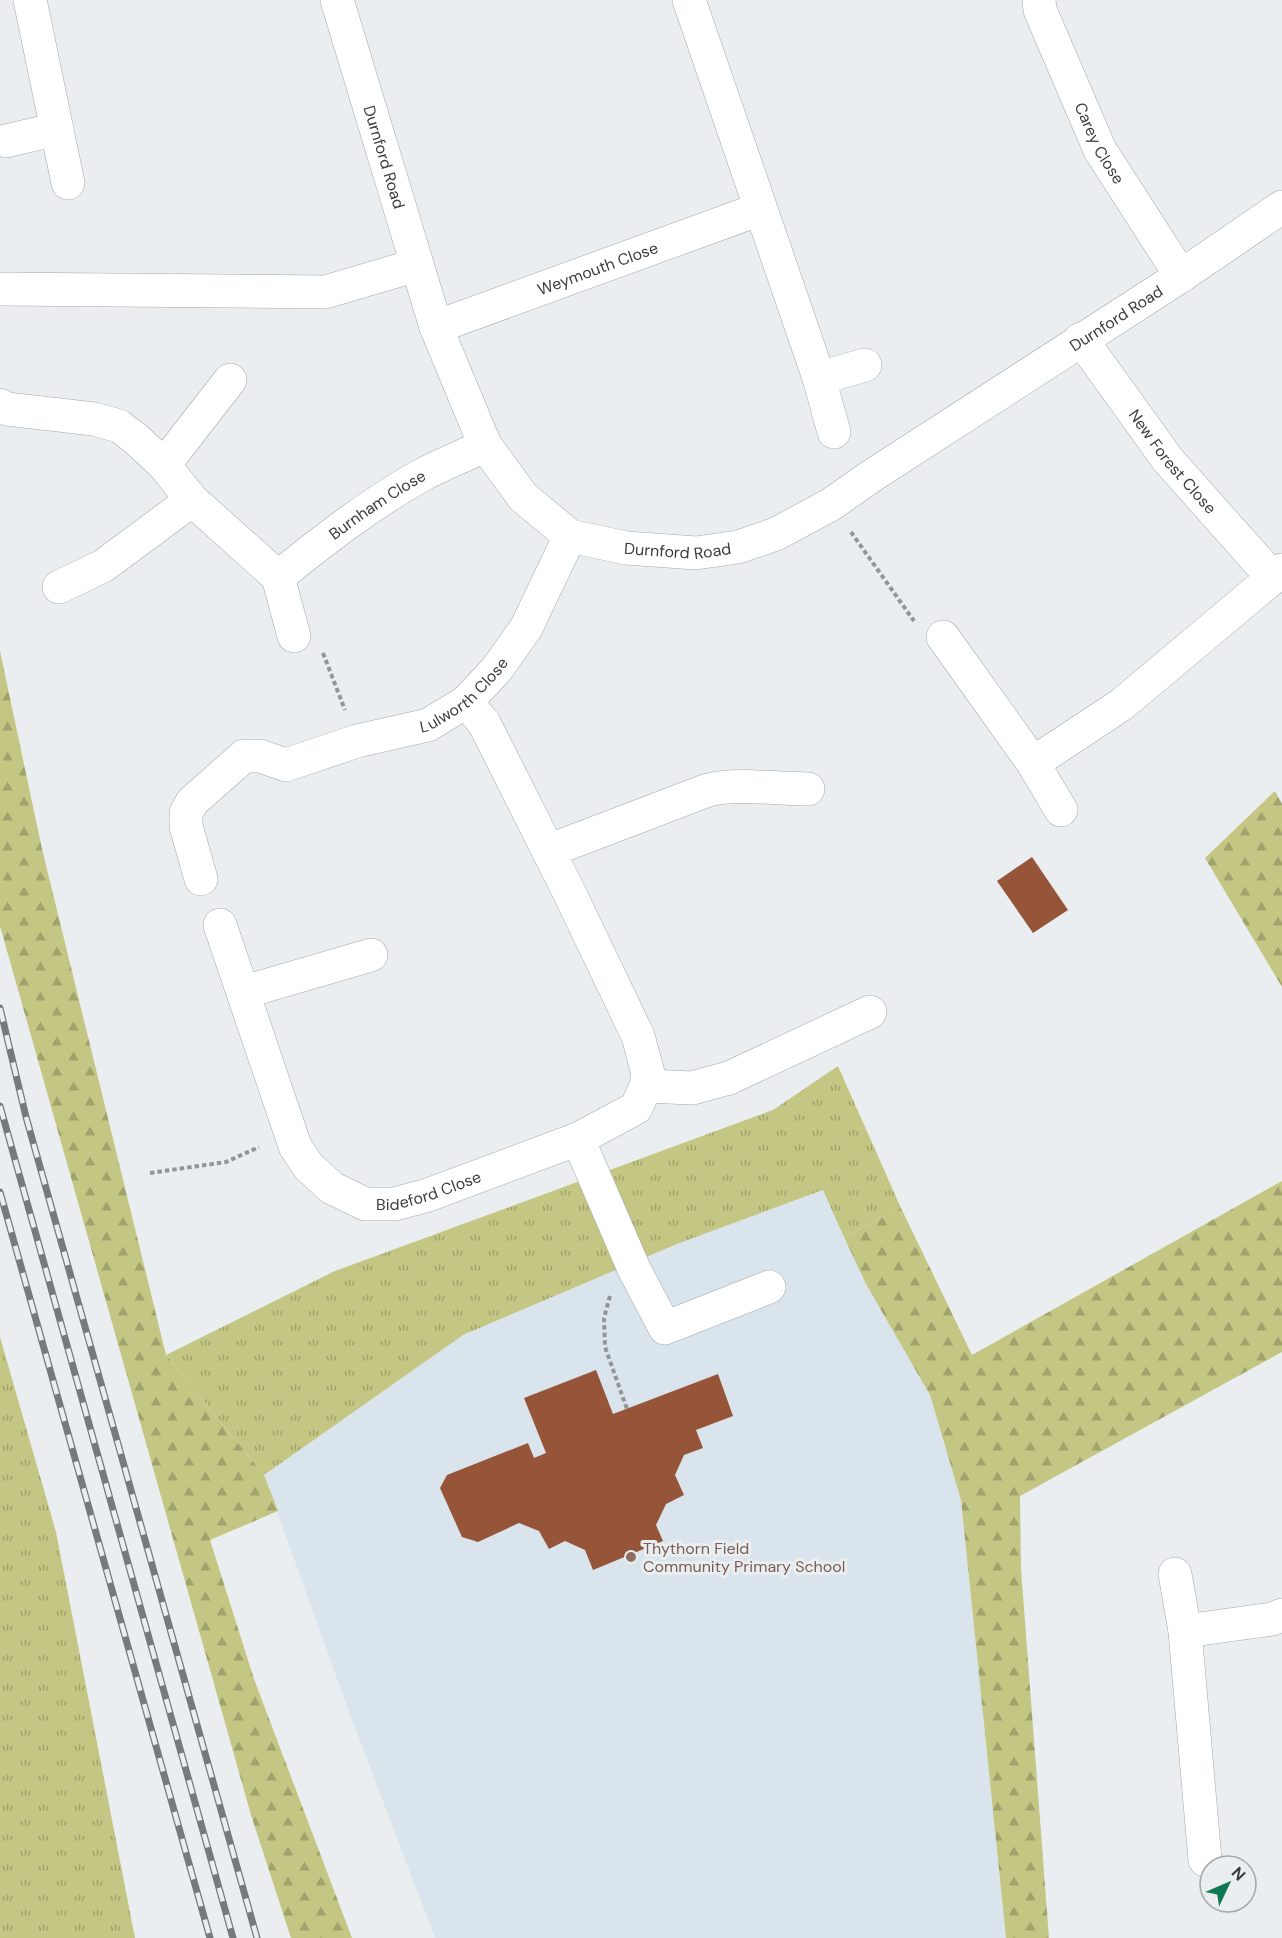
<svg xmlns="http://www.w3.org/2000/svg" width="1282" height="1938" font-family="'DM Sans',sans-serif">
<defs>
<pattern id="grass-tufts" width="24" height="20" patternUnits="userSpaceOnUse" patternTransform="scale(1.5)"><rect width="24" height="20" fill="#c4c783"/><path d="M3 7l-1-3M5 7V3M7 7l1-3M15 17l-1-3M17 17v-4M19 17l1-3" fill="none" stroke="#a0a36c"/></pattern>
<pattern id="forest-firs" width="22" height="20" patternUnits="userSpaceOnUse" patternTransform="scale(1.5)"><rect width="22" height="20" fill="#c4c783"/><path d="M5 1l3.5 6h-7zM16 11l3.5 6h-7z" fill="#a0a36c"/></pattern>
</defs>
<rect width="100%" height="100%" fill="#eaeef1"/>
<polygon fill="#dae4ec" points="823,1190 866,1284 930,1395 961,1500 1006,1938 435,1938 349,1712 264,1475 463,1335 677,1244"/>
<g fill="url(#grass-tufts)">
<polygon points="838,1066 901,1208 844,1237 823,1190 677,1244 463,1335 264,1475 166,1355 335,1271 773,1110"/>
<polygon points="0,1337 56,1532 135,1938 0,1938"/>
</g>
<g fill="url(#forest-firs)">
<polygon points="0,651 42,849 166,1355 264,1475 278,1511 210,1540 254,1679 352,1938 291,1938 251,1815 0,926"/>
<polygon points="1275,791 1282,804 1282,987 1205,858"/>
<polygon points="1282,1181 1282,1352 1020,1496 1021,1569 1049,1938 1006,1938 961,1500 930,1395 866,1284 844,1237 901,1208 972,1355"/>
</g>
<g fill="#965539">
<polygon points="1032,857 1068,910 1033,933 997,881"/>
<polygon points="596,1370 613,1414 718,1374 733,1416 696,1430 703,1448 684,1455 675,1475 684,1495 666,1504 656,1525 663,1541 593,1570 585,1550 565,1541 549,1549 539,1531 519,1523 478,1542 462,1537 440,1488 447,1475 528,1443 534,1458 546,1453 524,1398"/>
</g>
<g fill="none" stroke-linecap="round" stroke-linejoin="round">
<g stroke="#a5a9ab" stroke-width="34">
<g id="minor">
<polyline points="30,0 68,183"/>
<path id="s1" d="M337,0L436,327L485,445L523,497L570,536L626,548L696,553L738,547L776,534L830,505L873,475L1181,276L1282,207"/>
<polyline points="689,0 819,378 834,432"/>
<path id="s2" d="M1039,0L1040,10L1100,150L1181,276"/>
<polyline points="6,141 57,129"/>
<polyline points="0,289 325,292 417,265"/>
<path id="s3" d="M436,327L760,209"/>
<path id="s4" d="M1081,339L1168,460L1273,578"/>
<polyline points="819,378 865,365"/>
<polyline points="0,405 7,409 94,419 119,426 136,439 164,465 192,500 278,577 294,636"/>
<polyline points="164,465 230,380"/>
<path id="s5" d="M278,577C324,540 370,504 422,475C442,464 465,456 485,445"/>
<polyline points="59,587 103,566 192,500"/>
<polyline points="943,637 1033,763 1061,810"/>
<polyline points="1033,763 1121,705 1282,570"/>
<path d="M548,851L708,790C740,783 775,789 808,789"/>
<path id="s6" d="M201,879L186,826V813L192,802L244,756H260L286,765L357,741L428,725L466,702L497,669L526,628L570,536"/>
<path id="s7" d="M220,925L295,1146L308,1166L332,1188L365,1204H395L428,1195L578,1139L636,1108L646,1086L648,1073L638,1036L568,890L484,723L466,702"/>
<polyline points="244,992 371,955"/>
<polyline points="646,1086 692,1088 729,1078 870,1012"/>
<polyline points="578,1139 634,1269 665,1328 769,1287"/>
<polyline points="1175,1574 1185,1631 1205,1860"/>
<polyline points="1185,1631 1272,1619 1282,1615"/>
</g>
</g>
<g stroke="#939698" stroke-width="4" stroke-dasharray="4.5 3" stroke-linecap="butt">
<polyline points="851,532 914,621"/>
<polyline points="323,653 345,710"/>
<polyline points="150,1173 226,1162 259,1147"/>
<polyline points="610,1296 604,1318 605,1347 627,1409"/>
</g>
<use href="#minor" stroke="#fff" stroke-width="33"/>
<g stroke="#777a7c" stroke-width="7">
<g id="rail">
<polyline points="0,1008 26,1117 257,1938"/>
<polyline points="0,1106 233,1938"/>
<polyline points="0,1192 210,1938"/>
</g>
</g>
<use href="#rail" stroke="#eaeef1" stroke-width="4.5" stroke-dasharray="14" stroke-linecap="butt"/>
</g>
<circle fill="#8d6e63" stroke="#eaeef1" stroke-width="2" cx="631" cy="1557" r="6"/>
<g text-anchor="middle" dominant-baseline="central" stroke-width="6" stroke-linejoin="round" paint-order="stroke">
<g font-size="16" fill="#3a3c3d" stroke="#eaeef1">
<text stroke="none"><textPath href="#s2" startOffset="156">Carey Close</textPath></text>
<text stroke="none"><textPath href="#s1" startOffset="164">Durnford Road</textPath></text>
<text stroke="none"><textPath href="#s3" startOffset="172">Weymouth Close</textPath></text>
<text stroke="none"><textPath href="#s1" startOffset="1208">Durnford Road</textPath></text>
<text stroke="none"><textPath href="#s4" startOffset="153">New Forest Close</textPath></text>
<text stroke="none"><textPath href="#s5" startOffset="123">Burnham Close</textPath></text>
<text stroke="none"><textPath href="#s1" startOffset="704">Durnford Road</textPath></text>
<text stroke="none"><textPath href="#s6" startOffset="388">Lulworth Close</textPath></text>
<text stroke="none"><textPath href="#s7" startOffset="392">Bideford Close</textPath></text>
</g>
<g font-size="16" fill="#785e54" stroke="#eaeef1" text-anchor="start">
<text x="643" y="1548">Thythorn Field<tspan x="643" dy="18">Community Primary School</tspan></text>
</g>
</g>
<g transform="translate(1228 1884) rotate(46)"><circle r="28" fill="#eaeef1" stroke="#a4a7a9" stroke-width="1.5"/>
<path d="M0-4.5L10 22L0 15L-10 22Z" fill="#0d7851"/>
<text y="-9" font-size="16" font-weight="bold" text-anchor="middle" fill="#3a3c3d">N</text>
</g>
</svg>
